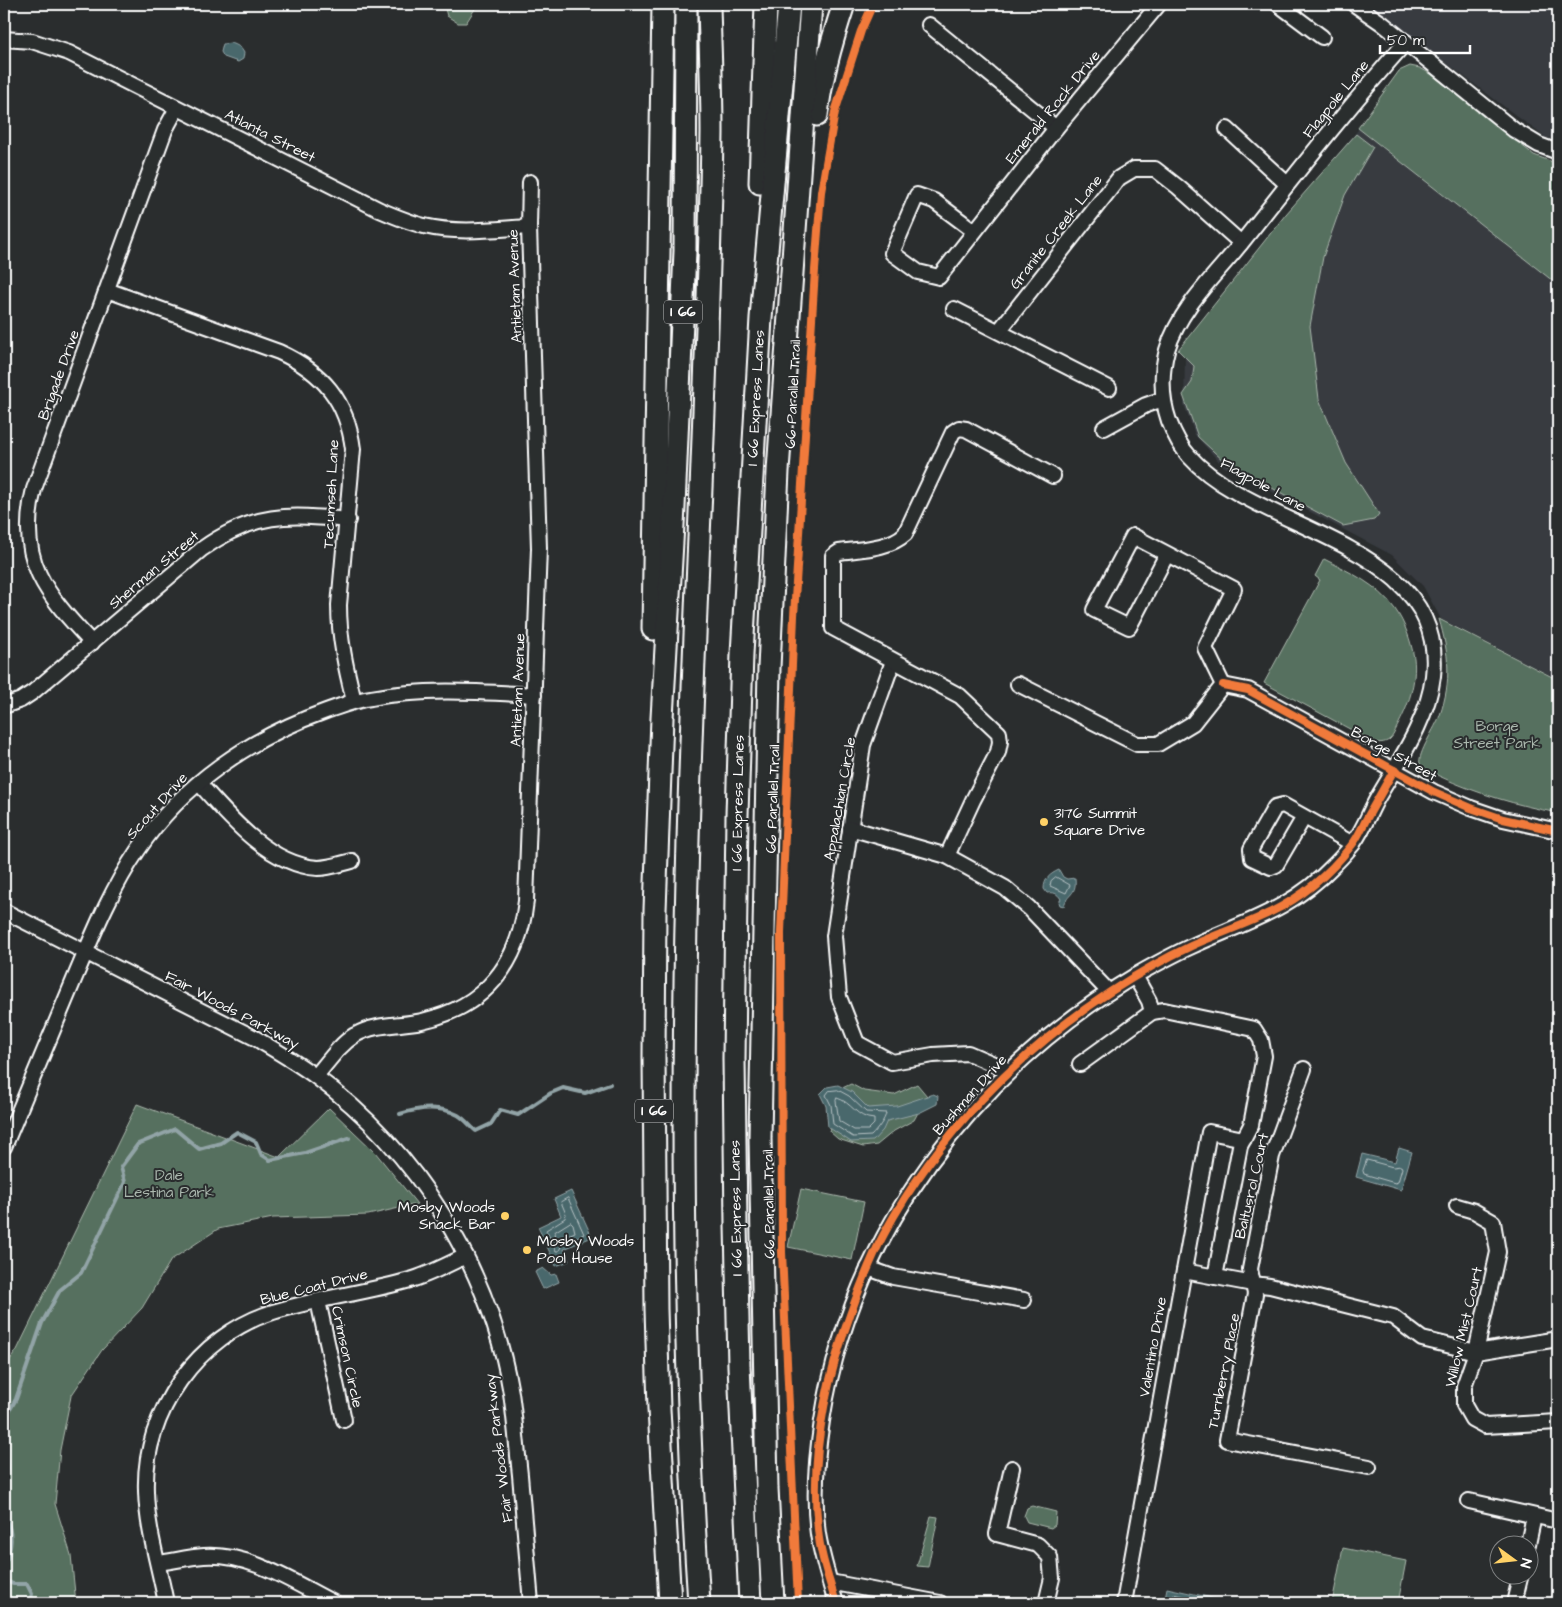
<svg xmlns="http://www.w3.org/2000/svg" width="1562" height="1607" font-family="'Architects Daughter',sans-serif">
<rect width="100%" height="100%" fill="#2a2d2e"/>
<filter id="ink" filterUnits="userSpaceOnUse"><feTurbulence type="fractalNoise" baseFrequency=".02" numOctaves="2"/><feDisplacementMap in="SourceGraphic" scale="10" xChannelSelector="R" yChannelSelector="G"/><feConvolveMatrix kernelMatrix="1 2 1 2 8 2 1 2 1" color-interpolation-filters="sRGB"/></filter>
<g filter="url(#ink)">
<g fill="#373b41">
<polygon points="1368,4 1558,4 1558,139 1546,138"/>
<polygon points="1402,76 1503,145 1558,167 1558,679 1441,619 1423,586 1392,555 1223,466 1195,435 1184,405 1185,357 1200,323"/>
</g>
<g fill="#57705e" stroke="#abb8ae">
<polygon points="448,4 478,4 466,23 458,23 447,16 445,9"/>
<polygon points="1410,66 1420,68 1431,74 1534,155 1558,164 1558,285 1358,128 1399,71"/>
<polygon points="1356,134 1373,147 1345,195 1323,257 1310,326 1319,399 1346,463 1379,514 1374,520 1343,526 1227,464 1198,437 1183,395 1192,382 1194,366 1178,350 1286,214"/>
<path d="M1324,559C1350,572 1378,585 1395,609C1405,623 1411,641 1414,658C1417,682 1408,707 1397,727C1395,731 1393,737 1389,740C1384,743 1380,743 1374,742L1264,683L1320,580L1315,576Z"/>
<path d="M1439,619L1558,680V813C1517,805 1477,794 1439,776C1433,773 1423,771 1420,764C1417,754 1436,727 1440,715C1452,680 1449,654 1439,619Z"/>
<polygon points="851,1084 864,1091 894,1095 917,1084 927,1096 914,1120 894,1131 877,1145 863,1147 838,1139 829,1131 834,1117 827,1095"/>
<polygon points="137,1104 279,1157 329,1108 375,1152 417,1204 368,1215 273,1218 218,1229 171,1260 142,1308 102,1350 71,1396 60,1450 55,1504 71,1555 76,1603 4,1603 4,1368 17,1350"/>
<polygon points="801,1189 864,1202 852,1260 788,1247"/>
<polygon points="1032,1506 1056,1512 1055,1525 1051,1528 1027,1522 1024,1516 1027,1508"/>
<polygon points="931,1516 938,1517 928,1567 917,1566"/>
<polygon points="1343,1548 1406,1561 1398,1603 1332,1603"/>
</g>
<g fill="#49676c" stroke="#92a4a7">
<path d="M231,43C237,45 241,47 244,53L243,59L238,62L224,57L221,52L223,44Z"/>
<path d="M1059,870L1063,877L1067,879L1075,878C1077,896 1067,893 1064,906L1060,905L1059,902L1061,899C1057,893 1054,892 1047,893L1044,889C1044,879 1050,874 1059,870Z"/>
<polygon points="838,1085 852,1092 868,1108 897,1106 933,1094 938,1096 937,1104 919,1113 887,1121 883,1130 873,1141 851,1142 828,1127 826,1106 820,1094 827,1087"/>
<polygon points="1399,1148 1412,1152 1401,1190 1356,1177 1362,1154 1395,1162"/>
<polygon points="571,1191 592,1237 564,1249 569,1261 556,1266 538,1227 561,1216 554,1199"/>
<polygon points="543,1268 551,1275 556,1274 559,1282 543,1289 535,1272"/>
<polygon points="1167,1588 1235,1603 1164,1603"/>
</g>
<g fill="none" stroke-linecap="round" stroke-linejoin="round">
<g stroke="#b6c2c4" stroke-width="1">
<polygon points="1056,877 1070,885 1066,893 1050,886 1051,881"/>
<path d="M838,1090L849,1096L866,1112L886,1113C885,1120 877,1130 871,1136L853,1137L833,1124L831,1105L826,1095L829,1091Z"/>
<path d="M837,1098C852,1102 856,1118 874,1119V1124L868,1130H854L839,1121L836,1101Z"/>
<polygon points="1367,1160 1393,1167 1401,1166 1402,1168 1398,1182 1395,1183 1364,1174 1363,1171"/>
<polygon points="568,1198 584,1234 562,1244 559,1251 556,1251 546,1230 565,1218 566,1214 561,1202"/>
<polygon points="571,1222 573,1224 575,1232 559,1239 556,1238 555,1232"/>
<polyline points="1169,1603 1171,1596 1173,1594 1213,1603"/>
</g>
<g stroke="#92a4a7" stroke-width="4">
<path d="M400,1114C418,1108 440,1105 458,1115C465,1119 470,1126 476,1131L491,1124L500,1110L518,1115L551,1093L563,1088L585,1093L610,1084"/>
<polyline points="4,1420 16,1399 42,1323 60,1290 81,1273 125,1182 121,1167 138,1144 175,1129 199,1149 221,1143 237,1132 256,1142 261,1154 270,1160 305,1153 349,1138"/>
<polyline points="4,1421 8,1469 4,1484"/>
<path d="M4,1515C14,1533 12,1548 4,1566"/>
<polyline points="4,1580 13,1584 27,1584 32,1594 30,1603"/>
</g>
<g stroke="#fff" stroke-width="18">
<g id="minor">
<polyline points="1278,4 1322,37"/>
<polyline points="1354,4 1383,24 1514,130 1539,145 1558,152"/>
<polyline points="929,25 1056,128"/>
<path d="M4,39L32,41L69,53L380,210C394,216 408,222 424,226C458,234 495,229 529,227"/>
<polyline points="1227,129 1287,184"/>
<polyline points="974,231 934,201 917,195 892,253 918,272 939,277 1056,128 1159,4"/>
<path d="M107,290L279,352C323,372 347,401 353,449L339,605C339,638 346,669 354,701"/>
<polyline points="954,309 1109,388"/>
<polyline points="999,331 1119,178 1134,169 1155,169 1178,187 1241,243"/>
<polyline points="1104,428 1146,405 1163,399"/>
<polyline points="1167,554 1129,627 1094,610 1133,536 1234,589 1205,648 1223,685"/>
<path d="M92,643C46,594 16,560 34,489L165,130L177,108"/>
<polyline points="893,661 863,745 834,936 839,997 857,1043 892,1062 933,1055 968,1053 1010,1071"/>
<polyline points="1018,684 1137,744 1158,744 1193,723 1223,685"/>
<polyline points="1223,685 1248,690 1434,792 1471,808 1503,819 1558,831"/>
<path d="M4,706L21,700L33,692L202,549C254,512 287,514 348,520"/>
<path d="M199,783C228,816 269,865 318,868C329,868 340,864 352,861"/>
<polyline points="1304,817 1276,865 1271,867 1252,858 1251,849 1275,807 1283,805 1353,844"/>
<polyline points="850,828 947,856 1005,888 1029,908 1109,992"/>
<path d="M947,856L973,800L998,752L1000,742L999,733L960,696L833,628V556L839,552C860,549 889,549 905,534L953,432L959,428L966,429L1053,476"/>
<path d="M4,911L255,1038C275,1050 296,1062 315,1076C417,1150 490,1269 511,1393C515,1420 517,1448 520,1475C524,1518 527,1561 531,1603"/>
<polyline points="1135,976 1149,1001 1152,1012"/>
<polyline points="1080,1064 1152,1012 1164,1010 1254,1029 1261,1040 1264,1056 1251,1125 1240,1146 1215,1277"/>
<polyline points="1304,1069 1272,1156 1250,1269 1255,1294 1227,1440 1369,1467"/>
<path d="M316,1076C328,1062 339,1045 355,1035C376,1023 399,1026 422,1021C485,1007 519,964 526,901L539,548L529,227L530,182"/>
<path d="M4,1147C27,1092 50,1037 73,982C92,937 110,891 138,850C182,784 252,737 326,711C341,706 355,700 371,698C425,688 479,692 534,695"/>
<polyline points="1457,1206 1474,1211 1493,1222 1498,1252 1476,1352 1464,1386 1464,1405 1472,1419 1485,1426 1558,1422"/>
<polyline points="868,1268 893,1277 1024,1300"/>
<polyline points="1184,1271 1253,1284 1270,1286 1393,1317 1422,1339 1476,1352 1558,1339"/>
<polyline points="318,1301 344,1420"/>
<polyline points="1012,1468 997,1534 1038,1545 1050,1557 1052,1578 1046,1603"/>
<polyline points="1469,1501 1558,1521"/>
<polyline points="1528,1544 1534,1516"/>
<path d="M158,1563C173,1561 189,1557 204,1556C251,1553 294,1583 334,1603"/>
<polyline points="830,1582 940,1603"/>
<path d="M166,1603C159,1566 147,1529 146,1491C143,1412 198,1335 273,1312C318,1298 365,1293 410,1280C429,1275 448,1264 466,1256"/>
<path d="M836,1603C829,1580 822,1558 818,1534C813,1496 816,1459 822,1421C851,1233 976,1070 1138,974C1156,964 1174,954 1192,946C1247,921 1291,910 1334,865C1341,858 1349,850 1354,842C1364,828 1370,811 1378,797C1400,759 1428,720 1433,676C1448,542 1257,533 1189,456C1180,446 1174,434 1169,421C1161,398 1161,373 1167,350C1180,307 1216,275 1243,241C1296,174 1349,106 1406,42"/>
<polyline points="1124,1603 1209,1132 1244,1139"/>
<polyline points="1514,1603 1521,1574"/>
</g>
</g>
<g stroke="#fff" stroke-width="25">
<g id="highway">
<path d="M817,115C821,77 832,40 844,4"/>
<polyline points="760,183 766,4"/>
<polyline points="653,629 663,4"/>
<polyline points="670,1603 659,1409 656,1309 654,1057 655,910 662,718 674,507 685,251 686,4"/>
<path d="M699,1603C682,1349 681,1094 688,840C694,604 709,368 712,132C712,90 710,47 709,4"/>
<polyline points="750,1603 739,1366 736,1225 734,1059 737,815 742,654 761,318 789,4"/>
<polyline points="773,1603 767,1488 760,1138 769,668 778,471 811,4"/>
</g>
</g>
<use href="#minor" stroke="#2a2d2e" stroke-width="14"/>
<use href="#highway" stroke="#2a2d2e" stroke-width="21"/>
<g stroke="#2a2d2e" stroke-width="11">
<g id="cycleway">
<polyline points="1223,685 1248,690 1434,792 1471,808 1503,819 1558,831"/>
<polyline points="798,1603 782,1252 781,932 794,616 815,270 821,192 835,112 861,31 873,4"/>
<path d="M836,1603C829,1579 820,1555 818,1529C810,1456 825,1383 850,1315C860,1287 870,1260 884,1234C937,1136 1017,1053 1110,992C1136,975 1163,959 1191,946C1217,934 1245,925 1271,912C1302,897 1330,873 1351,846C1358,838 1362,827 1367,818C1376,802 1385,786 1394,770"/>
</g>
</g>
<use href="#cycleway" stroke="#f17a3a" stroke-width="8"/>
</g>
</g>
<g fill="#ffd166" stroke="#2a2d2e" stroke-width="2">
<circle cx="1044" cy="822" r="5"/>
<circle cx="505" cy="1216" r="5"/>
<circle cx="527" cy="1250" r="5"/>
</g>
<g text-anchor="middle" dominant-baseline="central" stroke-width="4" stroke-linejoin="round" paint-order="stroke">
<g fill="#2a2d2e" stroke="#bfc0c0" stroke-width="1">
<rect x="664" y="300.5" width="38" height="23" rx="4"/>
<rect x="635" y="1099.5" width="38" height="23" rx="4"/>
</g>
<g font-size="14" font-weight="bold" fill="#fff">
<text x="683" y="312">I 66</text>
<text x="654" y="1111">I 66</text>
</g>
<g font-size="15" fill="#fff" stroke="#2a2d2e">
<text transform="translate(1336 99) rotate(-51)">Flagpole Lane</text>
<text transform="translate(1053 107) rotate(-51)">Emerald Rock Drive</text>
<text transform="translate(270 136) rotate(27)">Atlanta Street</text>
<text transform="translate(1056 232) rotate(-52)">Granite Creek Lane</text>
<text transform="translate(515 286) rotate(-92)">Antietam Avenue</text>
<text transform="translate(59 375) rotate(-70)">Brigade Drive</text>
<text transform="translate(793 394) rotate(-87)">66 Parallel Trail</text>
<text transform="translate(756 398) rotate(-87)">I 66 Express Lanes</text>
<text transform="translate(1263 485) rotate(29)">Flagpole Lane</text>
<text transform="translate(331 494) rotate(-87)">Tecumseh Lane</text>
<text transform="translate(154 570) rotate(-40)">Sherman Street</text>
<text transform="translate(518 690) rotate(-88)">Antietam Avenue</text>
<text transform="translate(1394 754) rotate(29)">Borge Street</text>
<text transform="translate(773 799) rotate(-88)">66 Parallel Trail</text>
<text transform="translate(840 799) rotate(-80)">Appalachian Circle</text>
<text transform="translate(738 803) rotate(-89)">I 66 Express Lanes</text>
<text transform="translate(157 806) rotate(-48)">Scout Drive</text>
<text transform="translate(232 1010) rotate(28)">Fair Woods Parkway</text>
<text transform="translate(970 1095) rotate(-48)">Bushman Drive</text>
<text transform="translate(1252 1186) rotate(-77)">Baltusrol Court</text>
<text transform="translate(769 1204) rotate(-91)">66 Parallel Trail</text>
<text transform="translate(736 1208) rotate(-91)">I 66 Express Lanes</text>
<text transform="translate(314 1287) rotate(-14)">Blue Coat Drive</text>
<text transform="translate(1464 1327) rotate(-77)">Willow Mist Court</text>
<text transform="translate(1153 1347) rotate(-80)">Valentino Drive</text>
<text transform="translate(347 1357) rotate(78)">Crimson Circle</text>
<text transform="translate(1224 1371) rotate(-79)">Turnberry Place</text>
<text transform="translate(499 1448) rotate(-97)">Fair Woods Parkway</text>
</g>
<g font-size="15" fill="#abb8ae" stroke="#2a2d2e">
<text x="1497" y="726">Borge<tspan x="1497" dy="17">Street Park</tspan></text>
<text x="169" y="1175">Dale<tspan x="169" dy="17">Lestina Park</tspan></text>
</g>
<g font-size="15" fill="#fff" stroke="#2a2d2e" text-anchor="start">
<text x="1054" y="813">3176 Summit<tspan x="1054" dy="17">Square Drive</tspan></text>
<text x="495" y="1207" text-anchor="end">Mosby Woods<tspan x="495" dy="17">Snack Bar</tspan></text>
<text x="537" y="1241">Mosby Woods<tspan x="537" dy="17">Pool House</tspan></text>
</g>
</g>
<rect width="1562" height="1607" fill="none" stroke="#2a2d2e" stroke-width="20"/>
<rect x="10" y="10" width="1542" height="1587" fill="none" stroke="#fff" stroke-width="2" filter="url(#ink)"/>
<g transform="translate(1514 1560) rotate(105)"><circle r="24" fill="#2a2d2e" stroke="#7f8182"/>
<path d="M0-4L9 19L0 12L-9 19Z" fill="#ffd166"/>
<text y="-8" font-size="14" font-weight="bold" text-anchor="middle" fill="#ffffff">N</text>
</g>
<path d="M1380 45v8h90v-8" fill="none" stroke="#ffffff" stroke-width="2.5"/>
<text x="1387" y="45" font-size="15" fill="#ffffff" stroke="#2a2d2e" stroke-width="4" paint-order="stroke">50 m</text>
</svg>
